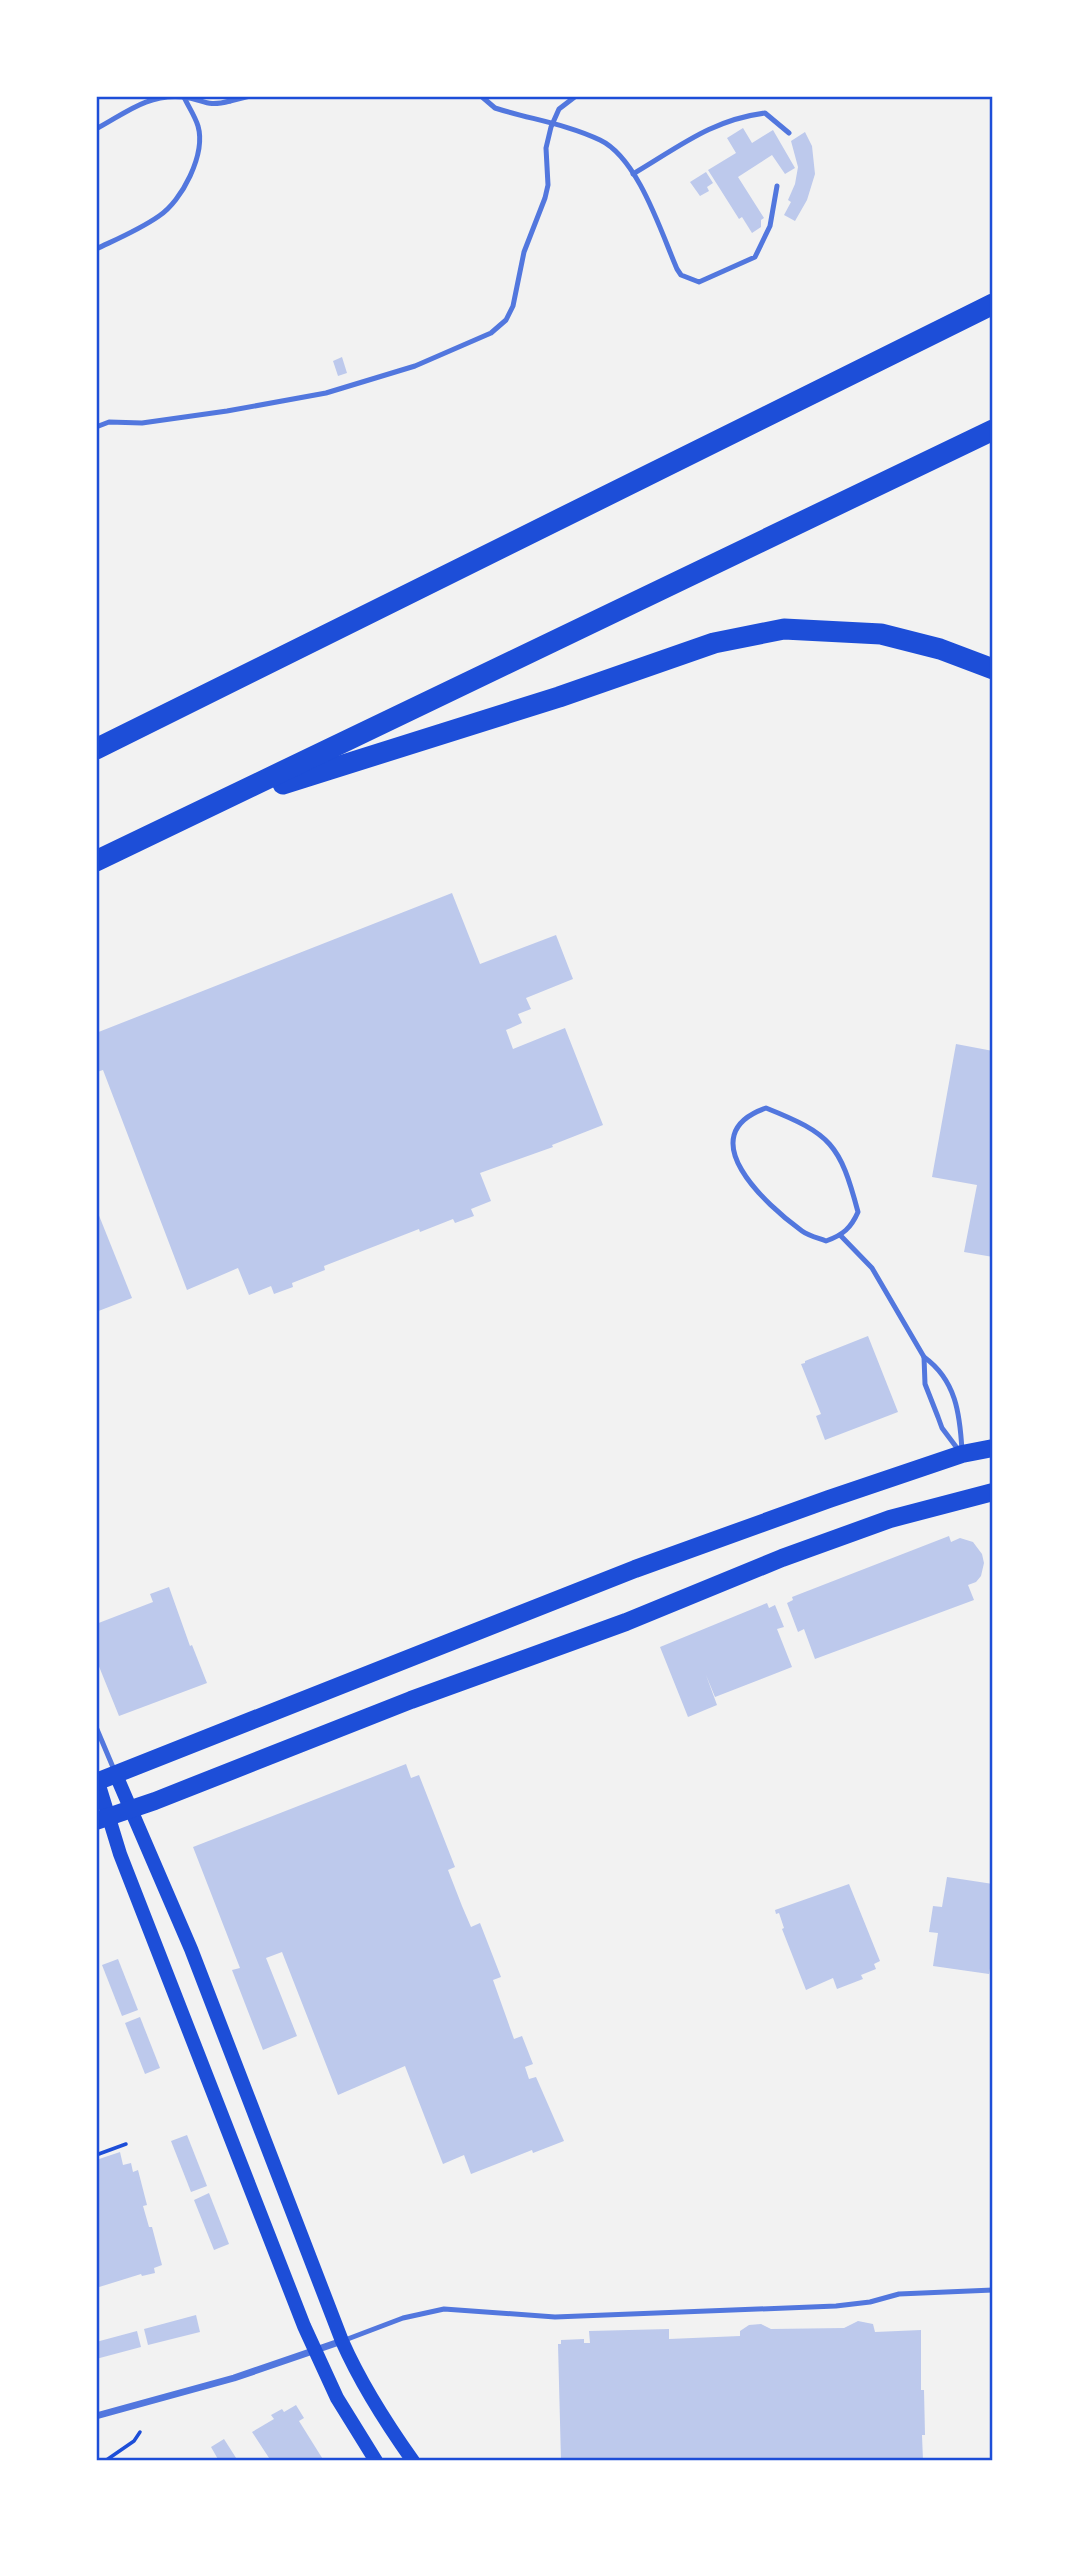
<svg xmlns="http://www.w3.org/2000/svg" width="1089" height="2557" font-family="'Alegreya Sans',sans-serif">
<rect width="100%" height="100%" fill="#f2f2f2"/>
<g fill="#bdc9ec">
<polygon points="743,128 752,143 773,130 795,168 785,174 772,155 738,177 764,218 761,220 761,227 752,233 742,217 739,219 708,170 736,153 727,138"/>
<polygon points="805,132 812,146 815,174 807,200 795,221 784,215 791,202 788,200 795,184 798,167 791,141"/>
<polygon points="706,172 713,183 707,187 709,191 700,196 690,182"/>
<polygon points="342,357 347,373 338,376 333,361"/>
<polygon points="452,893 480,964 556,935 573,979 526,998 531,1009 518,1014 522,1023 506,1030 513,1049 565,1028 603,1125 552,1145 553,1147 480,1173 491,1201 471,1209 474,1216 455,1223 453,1219 420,1232 419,1229 324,1266 325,1270 292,1283 293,1287 274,1294 271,1286 249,1295 238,1268 187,1290 103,1070 97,1072 96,1033"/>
<polygon points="956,1044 993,1051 993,1257 964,1252 977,1185 932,1177"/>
<polygon points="96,1208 132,1298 96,1312"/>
<polygon points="868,1336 898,1412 825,1440 816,1416 821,1414 801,1364 805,1363 805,1361"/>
<polygon points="949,1536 951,1542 960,1538 973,1542 982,1554 984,1563 981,1576 976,1582 968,1585 974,1600 815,1659 804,1629 798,1632 787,1603 793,1600 792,1597"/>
<polygon points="169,1587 190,1646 192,1645 207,1683 119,1716 96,1659 96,1624 153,1602 150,1594"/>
<polygon points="767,1603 769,1608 775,1605 784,1627 777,1629 792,1667 715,1697 706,1675 717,1705 688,1717 660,1647"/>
<polygon points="406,1764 411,1778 419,1775 455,1867 448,1870 462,1906 471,1927 480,1923 501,1977 493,1980 514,2039 522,2036 533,2064 525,2067 529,2079 536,2077 564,2141 533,2153 532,2150 471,2174 464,2155 443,2164 405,2066 338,2095 282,1952 266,1958 297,2036 263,2050 232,1970 240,1968 193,1847"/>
<polygon points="947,1877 993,1884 993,1952 989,1974 933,1966 938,1933 929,1932 933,1906 942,1907"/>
<polygon points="849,1884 880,1961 874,1964 876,1969 861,1975 863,1979 837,1989 833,1978 806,1990 782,1929 784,1928 779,1913 776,1914 775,1910"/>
<polygon points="118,1959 138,2010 122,2016 102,1965"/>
<polygon points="140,2017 160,2068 145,2074 125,2023"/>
<polygon points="187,2135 207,2186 191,2192 171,2141"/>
<polygon points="120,2152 123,2165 131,2163 133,2172 138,2170 147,2205 143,2206 149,2227 152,2227 162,2265 154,2268 155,2273 142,2276 141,2274 96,2288 96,2160"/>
<polygon points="209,2193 229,2244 214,2250 194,2200"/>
<polygon points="196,2315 200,2332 148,2345 144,2329"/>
<polygon points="858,2321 873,2324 875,2332 921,2330 921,2390 924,2390 925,2435 922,2435 923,2461 561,2461 558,2344 561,2344 561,2340 584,2339 584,2343 590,2343 589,2331 669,2329 669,2339 740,2336 740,2331 749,2325 761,2324 771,2329 844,2328"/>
<polygon points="137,2331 141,2347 96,2359 96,2342"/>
<polygon points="296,2405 304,2418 299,2421 324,2461 271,2461 252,2432 274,2419 271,2415 282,2409 284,2412"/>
<polygon points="224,2439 238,2461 219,2461 211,2447"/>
</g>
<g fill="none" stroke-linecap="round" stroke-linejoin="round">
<g stroke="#1d4ed8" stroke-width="3.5">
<polyline points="96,2155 126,2144"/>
<polyline points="105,2461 134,2441 140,2432"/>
</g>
<g stroke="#5277de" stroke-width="5">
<path d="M481,96L495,108C529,119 567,124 600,140C638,158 661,232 677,269L681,275L699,282L755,257L770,226L777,186"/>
<polyline points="230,101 250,96"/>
<path d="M96,129C126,113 147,94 182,97C205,99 204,108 230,101L233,96"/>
<path d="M633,174C679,147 711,120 765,113L789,133"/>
<path d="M96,249C117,239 139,230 159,216C182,201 206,154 198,126C195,116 188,106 184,97"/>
<polyline points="96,427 109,422 142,423 227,411 326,393 415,366 491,333 506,320 513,306 524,252 545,198 548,185 546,148 551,127 559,109 576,96"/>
<path d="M766,1108C831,1134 840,1144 858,1212C851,1228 843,1235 826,1241C818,1238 809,1236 802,1231C766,1205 689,1135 766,1108Z"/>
<polyline points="841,1236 872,1268 924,1357 925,1384 938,1417 942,1428 960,1452"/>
<path d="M924,1357C956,1380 960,1414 962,1451"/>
<polyline points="96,1727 115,1772"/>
<polyline points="345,2340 403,2318 444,2309 555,2317 836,2306 870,2302 899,2294 993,2290"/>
</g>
<polyline stroke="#5277de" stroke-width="7" points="96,2416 234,2378 342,2341"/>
<g stroke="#1d4ed8" stroke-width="14">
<path d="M116,1775L191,1949L342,2341C361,2384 386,2423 413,2461"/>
<polyline points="98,1782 120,1854 304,2326 337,2398 376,2461"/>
</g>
<g stroke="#1d4ed8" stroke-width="18">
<polyline points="96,1782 635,1569 829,1499 962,1454 993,1448"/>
<polyline points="96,1821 155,1801 411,1700 626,1622 782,1558 890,1519 993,1492"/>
</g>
<g stroke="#1d4ed8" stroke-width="21">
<polyline points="96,749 993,304"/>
<polyline points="283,784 559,697 714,643 784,629 881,634 940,649 993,669"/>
<polyline points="96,861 993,430"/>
</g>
</g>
<rect width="1089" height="2557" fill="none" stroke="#ffffff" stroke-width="196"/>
<rect x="98" y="98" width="893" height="2361" fill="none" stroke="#1d4ed8" stroke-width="2.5"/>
</svg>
